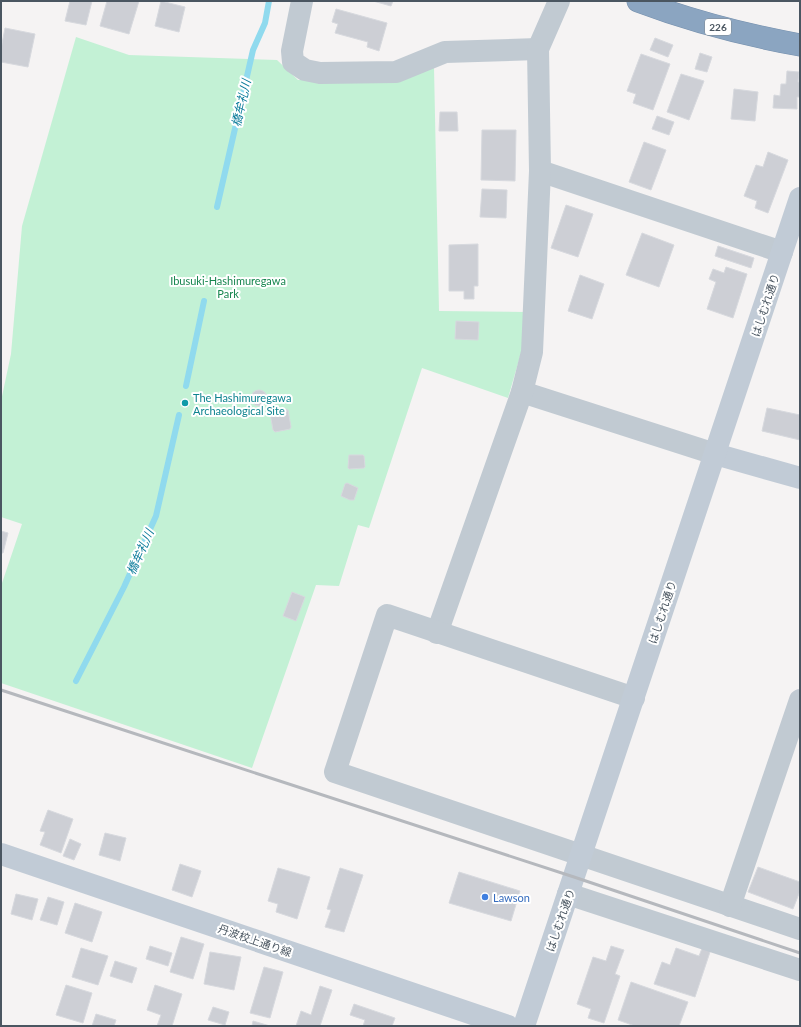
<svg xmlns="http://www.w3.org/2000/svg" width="801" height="1027" font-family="Lato,'Noto Sans JP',sans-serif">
<rect width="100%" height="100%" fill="#f5f3f3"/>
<polygon fill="#c3f1d5" points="76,37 129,55 277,60 298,80 402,78 434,67 439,311 526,312 523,346 508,398 422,368 369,528 358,525 339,586 316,585 252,768 1,683 1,586 22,524 1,517 1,401 11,354 22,226"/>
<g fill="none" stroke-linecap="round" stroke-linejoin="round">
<g stroke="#90daee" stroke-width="6">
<polyline points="217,207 253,50 265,23 269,1"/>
<polyline points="186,386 204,301"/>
<polyline points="76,681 124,587 156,516 179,415"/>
</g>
</g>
<g fill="#cdcfd5" stroke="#d7d9de">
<polygon points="70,1 92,1 86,25 65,21"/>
<polygon points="107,1 139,1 129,34 100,26"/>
<polygon points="161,1 185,7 179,32 155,26"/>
<polygon points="373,1 393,1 391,6"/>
<polygon points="336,9 387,23 379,51 367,47 368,42 335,33 338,24 332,22"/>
<polygon points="5,28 35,34 28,67 1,62 1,49"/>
<polygon points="655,38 673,45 668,57 650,50"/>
<polygon points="700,53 712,57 707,72 695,69"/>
<polygon points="641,54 670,64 653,110 633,103 636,94 627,91"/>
<polygon points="787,71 799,72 798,82 800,82 800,97 797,97 797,109 773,108 774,95 780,96 781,84 786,84"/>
<polygon points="681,74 704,81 689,120 667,112"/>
<polygon points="734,89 758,92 755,121 731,119"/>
<polygon points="440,112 457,112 458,131 439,131"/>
<polygon points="657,116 674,122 669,135 652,129"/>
<polygon points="482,130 516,130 515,181 481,180"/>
<polygon points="644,142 666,150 651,190 629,182"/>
<polygon points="768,152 788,160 768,213 755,208 757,201 744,196 756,165 763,167"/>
<polygon points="482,189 507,190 506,218 480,217"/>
<polygon points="566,205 593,214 578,257 551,248"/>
<polygon points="642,233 674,245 659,287 626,275"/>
<polygon points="478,244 478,286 474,286 474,299 464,299 464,291 449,291 449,245"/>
<polygon points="718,246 754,258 751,268 715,256"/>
<polygon points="726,267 747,274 733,318 707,309 716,282 709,279 713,269 724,273"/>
<polygon points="580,275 604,284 592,319 568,311"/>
<polygon points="456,321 479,322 478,340 455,339"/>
<circle cx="259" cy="398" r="8"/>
<polygon points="767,408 800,415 800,440 762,431"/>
<polygon points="286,409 288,410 291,427 290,429 275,432 273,430 270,413 271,412"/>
<polygon points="349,455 363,455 364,456 365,467 364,468 349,469 348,468"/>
<polygon points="347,483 358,488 354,500 350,500 341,496 345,484"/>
<polygon points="1,531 8,533 3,553 1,553"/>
<polygon points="292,592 305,597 296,621 283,616"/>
<polygon points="48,810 73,819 61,853 40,845 45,832 40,831"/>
<polygon points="105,833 126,838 120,861 99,855"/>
<polygon points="70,839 81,844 74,860 63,856"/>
<polygon points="180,864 201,871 192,897 172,890"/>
<polygon points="758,867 800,882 800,891 793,909 748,892"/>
<polygon points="278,868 310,877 297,919 276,912 278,904 268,901"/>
<polygon points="340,868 363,875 344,932 325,927 331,910 327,909"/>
<polygon points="459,872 520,891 511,921 449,903"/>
<polygon points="16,894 38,899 32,920 11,914"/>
<polygon points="48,897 64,902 57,925 40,920"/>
<polygon points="75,903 102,912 92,942 65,933"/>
<polygon points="181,937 204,944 193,979 170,972"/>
<polygon points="150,946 172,953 168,966 146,959"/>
<polygon points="611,946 624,950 615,974 620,976 604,1023 588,1018 591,1009 577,1004 593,957 606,961"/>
<polygon points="703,946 711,949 695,997 654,984 662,962 670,965 676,948 699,956"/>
<polygon points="81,948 108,956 98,985 72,977"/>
<polygon points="210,952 241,957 234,990 204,984"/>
<polygon points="115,961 137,968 132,983 110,976"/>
<polygon points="264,967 283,972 270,1018 250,1013"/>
<polygon points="631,982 688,1002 679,1026 635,1026 618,1020"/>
<polygon points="66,985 92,993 83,1023 56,1015"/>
<polygon points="155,985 182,994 172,1026 157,1026 161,1015 147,1010"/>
<polygon points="320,986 332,990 320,1026 296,1026 301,1011 311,1015"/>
<polygon points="354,1004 395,1018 392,1026 363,1026 365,1020 350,1015"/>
<polygon points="213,1007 229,1012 225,1025 208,1020"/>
<polygon points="96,1014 116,1020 114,1026 92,1026"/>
<polygon points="253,1021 270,1026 252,1026"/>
</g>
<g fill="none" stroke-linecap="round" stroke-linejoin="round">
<g stroke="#7690ad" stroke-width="23">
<path id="highway" d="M638,1C691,21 745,35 800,45"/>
</g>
<g stroke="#c1cad2" stroke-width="22">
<polyline points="302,1 292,51 293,62 305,70 320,73 396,72 445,52 538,49"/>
<polyline points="540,171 782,252"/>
<polyline points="522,392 715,454"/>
<polyline points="437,633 522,392 532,352 540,171 538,49 559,1"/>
<polyline points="634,698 387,615 335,772 800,929"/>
<polyline points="568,894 800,970"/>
<polyline points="730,906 800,700"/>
</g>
<g stroke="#c1cbd6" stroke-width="22">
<polyline points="715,454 800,478"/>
<polyline points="1,854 508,1026"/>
<polyline points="524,1026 800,198"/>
</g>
<use href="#highway" stroke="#8ba5c1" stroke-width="22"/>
<polyline stroke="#b5b8bd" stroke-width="3" points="1,690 574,877 800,953"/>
</g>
<circle fill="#0f9aa8" stroke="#fff" stroke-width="1.5" cx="185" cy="403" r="4"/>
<circle fill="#3f7fe0" stroke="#fff" stroke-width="1.5" cx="485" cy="897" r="4"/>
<g text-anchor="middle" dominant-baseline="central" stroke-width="4" stroke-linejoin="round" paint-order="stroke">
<rect fill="#fff" stroke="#808990" stroke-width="1" x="705" y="19" width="26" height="16" rx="3"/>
<g font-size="10" font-weight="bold" fill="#4a5661">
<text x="718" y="27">226</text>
</g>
<g font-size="11" fill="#17864f" stroke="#fff">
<text x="228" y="280">Ibusuki-Hashimuregawa<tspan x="228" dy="13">Park</tspan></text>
</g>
<g font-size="11" fill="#4a5661" stroke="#fff">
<text transform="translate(765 305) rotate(-72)">はしむれ通り</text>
<text transform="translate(662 612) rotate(-72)">はしむれ通り</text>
<text transform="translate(560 920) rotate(-71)">はしむれ通り</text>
<text transform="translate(255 940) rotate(19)">丹波校上通り線</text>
</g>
<g font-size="11" fill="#0d838f" stroke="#fff" text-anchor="start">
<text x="193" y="397">The Hashimuregawa<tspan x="193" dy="13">Archaeological Site</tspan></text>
</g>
<g font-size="11" fill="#366cbe" stroke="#fff" text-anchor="start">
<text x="493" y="897">Lawson</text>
</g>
<g font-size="12" font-style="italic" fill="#0c7c9b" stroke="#fff">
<text transform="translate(241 103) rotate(-77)">橋牟礼川</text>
<text transform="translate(140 552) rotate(-66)">橋牟礼川</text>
</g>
</g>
<rect width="801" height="1027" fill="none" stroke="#4a5661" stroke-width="4"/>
</svg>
